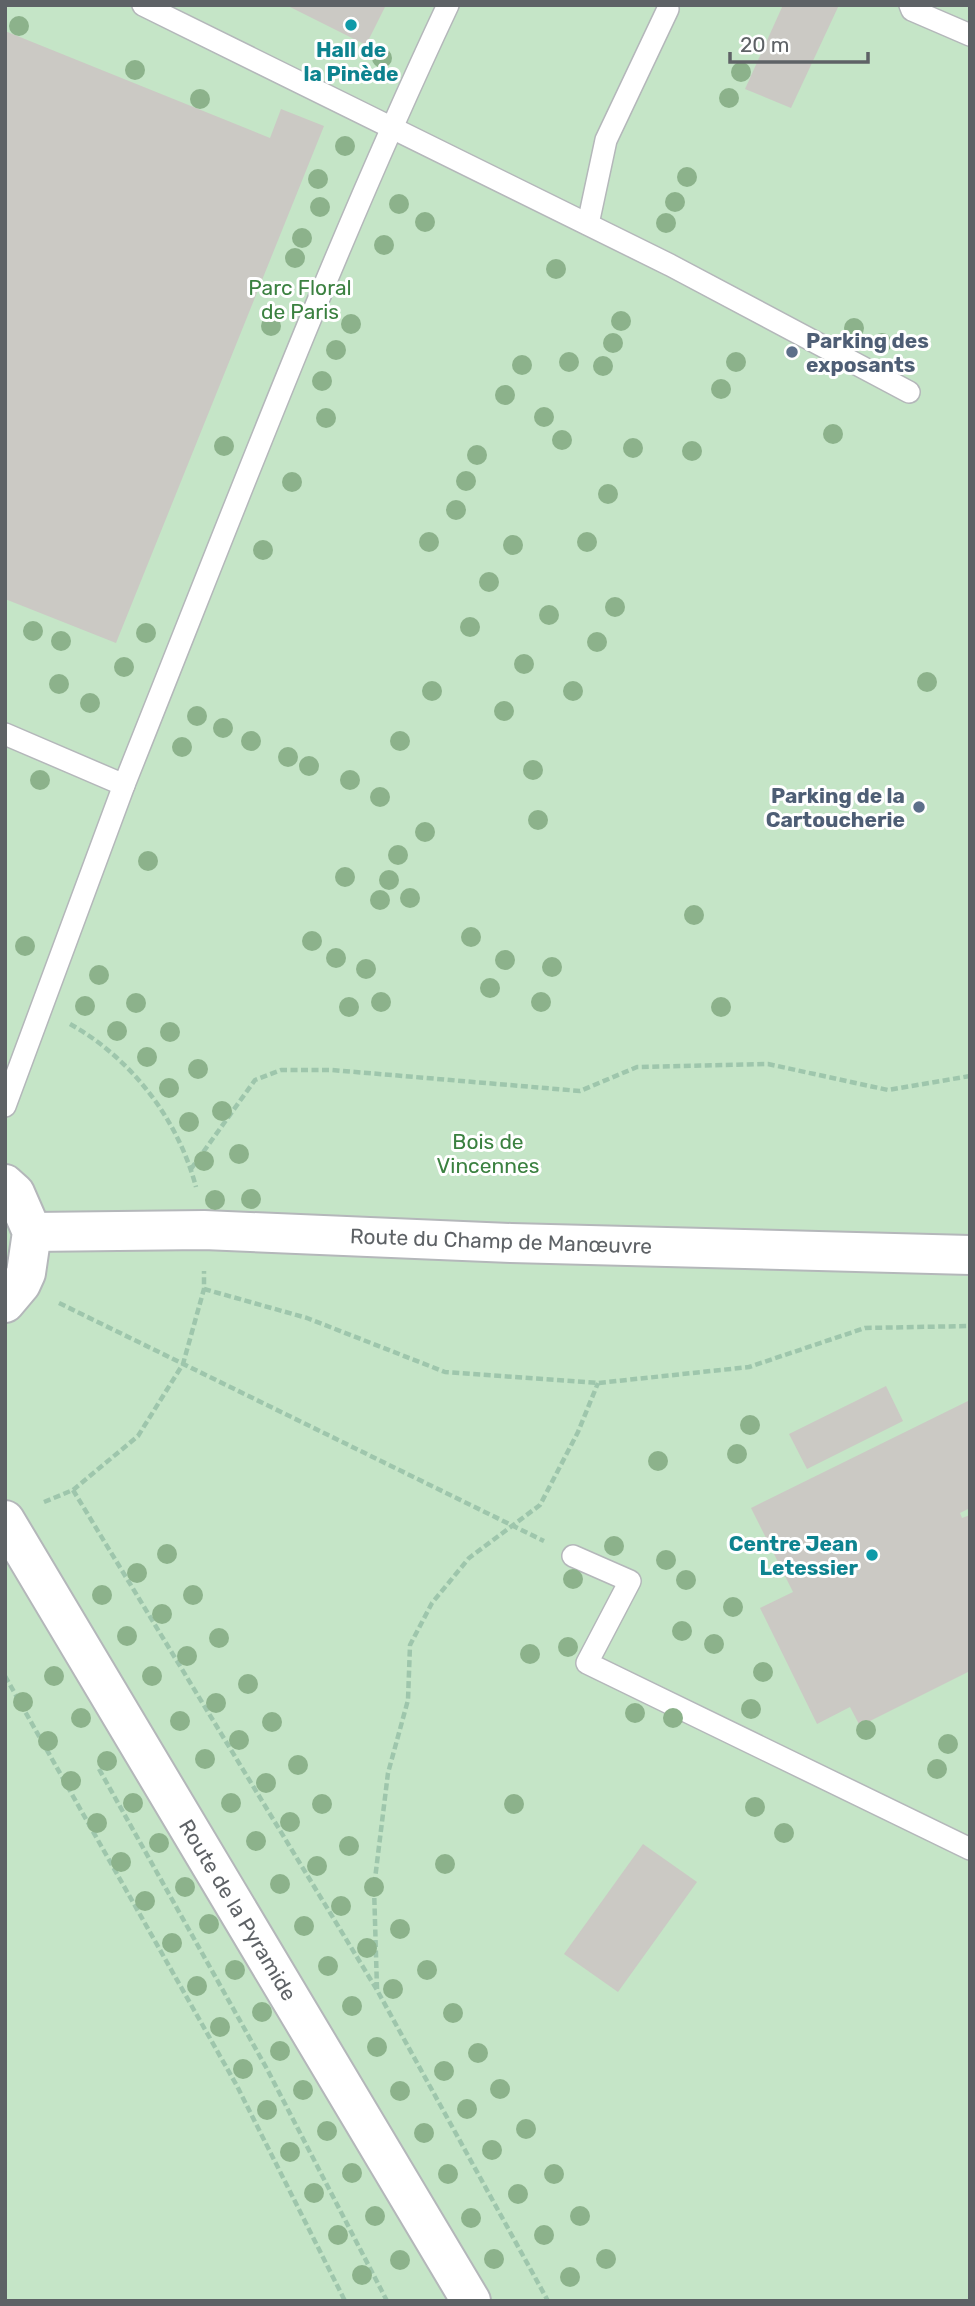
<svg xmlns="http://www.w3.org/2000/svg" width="975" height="2306" font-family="Rubik,sans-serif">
<rect width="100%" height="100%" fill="#efeee7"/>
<rect fill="#c5e5c7" x="5" y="5" width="965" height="2296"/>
<g fill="#cbc9c4">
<polygon points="286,5 386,5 366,45"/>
<polygon points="783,5 839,5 791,108 745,89"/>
<polygon points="5,31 270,138 281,109 324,126 116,643 5,599"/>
<polygon points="886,1386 903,1421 807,1469 789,1434"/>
<polygon points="970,1400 970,1508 960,1513 962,1518 970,1515 970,1671 860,1726 850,1707 817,1724 760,1608 793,1592 751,1508"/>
<polygon points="643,1844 697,1882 618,1992 564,1954"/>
</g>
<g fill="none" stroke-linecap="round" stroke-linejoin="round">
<g stroke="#b4b7ba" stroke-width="24">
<g id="service">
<polyline points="143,5 670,265 909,392"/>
<polyline points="910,5 912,10 970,35"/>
<polyline points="588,224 606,140 668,9"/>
<path d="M5,734L124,785C229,523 328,260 448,5"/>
<polyline points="5,1106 124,785"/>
<polyline points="573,1556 630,1581 587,1663 970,1849"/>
</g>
</g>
<g stroke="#b4b7ba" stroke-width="42">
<polyline id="minor" points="32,1232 204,1230 511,1243 970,1255"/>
</g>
<g stroke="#b4b7ba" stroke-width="42">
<g id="tertiary">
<polyline points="5,1184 15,1193 32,1232 26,1273 21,1284 5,1303"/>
<polyline points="5,1520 471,2301"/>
</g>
</g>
<g stroke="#9ec6ac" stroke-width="4.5" stroke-dasharray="7 3.5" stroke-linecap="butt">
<path d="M70,1024C131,1058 178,1119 196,1187"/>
<polyline points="191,1169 255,1080 281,1070 332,1070 580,1091 637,1067 768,1064 888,1090 970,1076"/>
<polyline points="204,1289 307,1318 445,1372 598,1383 749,1367 865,1328 970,1326"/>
<polyline points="59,1303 544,1541"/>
<polyline points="73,1490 377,1990 548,2301"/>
<polyline points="44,1502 73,1490 138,1436 183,1364 204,1289 204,1271"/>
<polyline points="5,1676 237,2086 345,2301"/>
<polyline points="99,1769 267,2069 387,2301"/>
<polyline points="377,1989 374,1887 388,1773 408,1700 410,1645 432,1603 469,1558 540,1505 578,1432 598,1383"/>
</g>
<use href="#service" stroke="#fff" stroke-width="21"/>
<use href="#minor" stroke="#fff" stroke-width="38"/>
<use href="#tertiary" stroke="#fff" stroke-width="38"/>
</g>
<g fill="#8cb28b">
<circle cx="19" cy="26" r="10"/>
<circle cx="382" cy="58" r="10"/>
<circle cx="135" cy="70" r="10"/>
<circle cx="741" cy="72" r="10"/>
<circle cx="729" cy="98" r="10"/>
<circle cx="200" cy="99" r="10"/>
<circle cx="345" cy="146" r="10"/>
<circle cx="687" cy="177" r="10"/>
<circle cx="318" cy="179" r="10"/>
<circle cx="675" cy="202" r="10"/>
<circle cx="399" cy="204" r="10"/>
<circle cx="320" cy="207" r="10"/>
<circle cx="425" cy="222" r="10"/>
<circle cx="666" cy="223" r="10"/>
<circle cx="302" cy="238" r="10"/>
<circle cx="384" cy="245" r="10"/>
<circle cx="295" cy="258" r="10"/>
<circle cx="556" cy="269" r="10"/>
<circle cx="621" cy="321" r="10"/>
<circle cx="351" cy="324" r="10"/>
<circle cx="271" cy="326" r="10"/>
<circle cx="854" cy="328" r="10"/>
<circle cx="613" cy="343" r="10"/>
<circle cx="882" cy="343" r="10"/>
<circle cx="336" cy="350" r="10"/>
<circle cx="569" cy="362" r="10"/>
<circle cx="736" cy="362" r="10"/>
<circle cx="522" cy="365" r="10"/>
<circle cx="603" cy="366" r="10"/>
<circle cx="322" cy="381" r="10"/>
<circle cx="721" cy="389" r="10"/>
<circle cx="505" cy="395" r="10"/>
<circle cx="544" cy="417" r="10"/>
<circle cx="326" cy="418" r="10"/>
<circle cx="833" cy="434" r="10"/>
<circle cx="562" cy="440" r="10"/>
<circle cx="224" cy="446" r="10"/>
<circle cx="633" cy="448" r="10"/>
<circle cx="692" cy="451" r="10"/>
<circle cx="477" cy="455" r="10"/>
<circle cx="466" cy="481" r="10"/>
<circle cx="292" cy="482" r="10"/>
<circle cx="608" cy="494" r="10"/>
<circle cx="456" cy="510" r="10"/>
<circle cx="429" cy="542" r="10"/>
<circle cx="587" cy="542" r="10"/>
<circle cx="513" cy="545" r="10"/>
<circle cx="263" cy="550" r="10"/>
<circle cx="489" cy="582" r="10"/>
<circle cx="615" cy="607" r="10"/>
<circle cx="549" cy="615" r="10"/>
<circle cx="470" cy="627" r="10"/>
<circle cx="33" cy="631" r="10"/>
<circle cx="146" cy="633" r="10"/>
<circle cx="61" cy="641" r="10"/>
<circle cx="597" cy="642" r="10"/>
<circle cx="524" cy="664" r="10"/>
<circle cx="124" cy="667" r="10"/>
<circle cx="927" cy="682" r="10"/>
<circle cx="59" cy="684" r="10"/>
<circle cx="432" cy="691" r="10"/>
<circle cx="573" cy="691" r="10"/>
<circle cx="90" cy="703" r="10"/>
<circle cx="504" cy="711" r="10"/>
<circle cx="197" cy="716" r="10"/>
<circle cx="223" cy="728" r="10"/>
<circle cx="251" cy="741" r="10"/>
<circle cx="400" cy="741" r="10"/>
<circle cx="182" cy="747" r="10"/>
<circle cx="288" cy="757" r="10"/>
<circle cx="309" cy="766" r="10"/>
<circle cx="533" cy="770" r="10"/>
<circle cx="40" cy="780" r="10"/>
<circle cx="350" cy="780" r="10"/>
<circle cx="380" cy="797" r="10"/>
<circle cx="538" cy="820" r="10"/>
<circle cx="425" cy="832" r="10"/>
<circle cx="398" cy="855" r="10"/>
<circle cx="148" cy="861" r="10"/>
<circle cx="345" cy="877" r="10"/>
<circle cx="389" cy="880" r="10"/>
<circle cx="410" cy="898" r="10"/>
<circle cx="380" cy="900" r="10"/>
<circle cx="694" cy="915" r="10"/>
<circle cx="471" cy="937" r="10"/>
<circle cx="312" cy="941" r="10"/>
<circle cx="25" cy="946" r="10"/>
<circle cx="336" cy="958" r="10"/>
<circle cx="505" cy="960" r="10"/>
<circle cx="552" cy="967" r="10"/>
<circle cx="366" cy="969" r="10"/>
<circle cx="99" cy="975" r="10"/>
<circle cx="490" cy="988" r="10"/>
<circle cx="381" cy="1002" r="10"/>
<circle cx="541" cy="1002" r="10"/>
<circle cx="136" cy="1003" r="10"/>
<circle cx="85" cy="1006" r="10"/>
<circle cx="349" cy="1007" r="10"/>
<circle cx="721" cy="1007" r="10"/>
<circle cx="117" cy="1031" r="10"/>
<circle cx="170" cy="1032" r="10"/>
<circle cx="147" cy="1057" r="10"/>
<circle cx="198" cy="1069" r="10"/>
<circle cx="169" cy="1088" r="10"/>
<circle cx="222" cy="1111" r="10"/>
<circle cx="189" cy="1122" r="10"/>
<circle cx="239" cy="1154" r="10"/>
<circle cx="204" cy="1161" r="10"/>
<circle cx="251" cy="1199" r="10"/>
<circle cx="215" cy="1200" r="10"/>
<circle cx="750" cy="1425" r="10"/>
<circle cx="737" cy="1454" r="10"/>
<circle cx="658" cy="1461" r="10"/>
<circle cx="614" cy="1546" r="10"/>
<circle cx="167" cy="1554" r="10"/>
<circle cx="666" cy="1560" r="10"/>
<circle cx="137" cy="1573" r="10"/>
<circle cx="573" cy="1579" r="10"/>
<circle cx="686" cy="1580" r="10"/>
<circle cx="102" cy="1595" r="10"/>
<circle cx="193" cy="1595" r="10"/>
<circle cx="733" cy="1607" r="10"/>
<circle cx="162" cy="1614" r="10"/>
<circle cx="682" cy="1631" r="10"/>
<circle cx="127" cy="1636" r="10"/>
<circle cx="219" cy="1638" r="10"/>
<circle cx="714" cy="1644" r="10"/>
<circle cx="568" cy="1647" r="10"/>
<circle cx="530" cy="1654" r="10"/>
<circle cx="187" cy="1656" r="10"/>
<circle cx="763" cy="1672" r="10"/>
<circle cx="54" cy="1676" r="10"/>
<circle cx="152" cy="1676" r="10"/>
<circle cx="248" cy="1684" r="10"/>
<circle cx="23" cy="1702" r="10"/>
<circle cx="216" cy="1703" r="10"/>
<circle cx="751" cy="1709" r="10"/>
<circle cx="635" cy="1713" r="10"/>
<circle cx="81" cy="1718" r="10"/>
<circle cx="673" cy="1718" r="10"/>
<circle cx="180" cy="1721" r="10"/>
<circle cx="272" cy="1722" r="10"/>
<circle cx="866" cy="1730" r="10"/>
<circle cx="239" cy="1740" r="10"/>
<circle cx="48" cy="1741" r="10"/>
<circle cx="948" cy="1744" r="10"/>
<circle cx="205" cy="1759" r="10"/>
<circle cx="107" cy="1761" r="10"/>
<circle cx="298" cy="1765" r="10"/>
<circle cx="937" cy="1769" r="10"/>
<circle cx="71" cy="1781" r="10"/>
<circle cx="266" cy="1783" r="10"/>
<circle cx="133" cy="1803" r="10"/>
<circle cx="231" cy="1803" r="10"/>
<circle cx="322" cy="1804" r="10"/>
<circle cx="514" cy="1804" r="10"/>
<circle cx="755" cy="1807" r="10"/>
<circle cx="290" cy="1822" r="10"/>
<circle cx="97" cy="1823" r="10"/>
<circle cx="784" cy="1833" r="10"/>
<circle cx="256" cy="1841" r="10"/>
<circle cx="159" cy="1843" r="10"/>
<circle cx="349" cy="1846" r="10"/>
<circle cx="121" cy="1862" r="10"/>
<circle cx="445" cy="1864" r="10"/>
<circle cx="317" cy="1866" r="10"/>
<circle cx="280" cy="1884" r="10"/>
<circle cx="185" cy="1887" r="10"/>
<circle cx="374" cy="1887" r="10"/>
<circle cx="145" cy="1901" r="10"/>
<circle cx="341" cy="1906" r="10"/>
<circle cx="209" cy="1924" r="10"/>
<circle cx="304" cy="1926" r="10"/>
<circle cx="400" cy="1929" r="10"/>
<circle cx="172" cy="1943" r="10"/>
<circle cx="367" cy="1948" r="10"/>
<circle cx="328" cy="1966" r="10"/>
<circle cx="235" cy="1970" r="10"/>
<circle cx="427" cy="1970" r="10"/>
<circle cx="197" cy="1986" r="10"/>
<circle cx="393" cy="1989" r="10"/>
<circle cx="352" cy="2006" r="10"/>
<circle cx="262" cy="2012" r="10"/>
<circle cx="453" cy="2013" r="10"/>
<circle cx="220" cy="2027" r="10"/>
<circle cx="377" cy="2047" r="10"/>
<circle cx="280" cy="2051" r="10"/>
<circle cx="478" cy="2053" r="10"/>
<circle cx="243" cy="2069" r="10"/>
<circle cx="444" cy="2071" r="10"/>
<circle cx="500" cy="2089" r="10"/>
<circle cx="303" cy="2090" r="10"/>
<circle cx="400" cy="2091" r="10"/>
<circle cx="467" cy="2109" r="10"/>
<circle cx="267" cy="2110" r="10"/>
<circle cx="526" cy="2129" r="10"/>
<circle cx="327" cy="2131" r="10"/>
<circle cx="424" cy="2133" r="10"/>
<circle cx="492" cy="2150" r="10"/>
<circle cx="290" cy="2152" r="10"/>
<circle cx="352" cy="2173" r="10"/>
<circle cx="448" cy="2174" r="10"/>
<circle cx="554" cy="2174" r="10"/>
<circle cx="314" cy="2193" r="10"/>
<circle cx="518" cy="2194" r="10"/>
<circle cx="375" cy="2216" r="10"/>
<circle cx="580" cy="2216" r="10"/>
<circle cx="471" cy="2218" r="10"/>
<circle cx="338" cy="2235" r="10"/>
<circle cx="544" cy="2235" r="10"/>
<circle cx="494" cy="2259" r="10"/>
<circle cx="606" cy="2259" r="10"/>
<circle cx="400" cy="2260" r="10"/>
<circle cx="362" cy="2275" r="10"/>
<circle cx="570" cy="2277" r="10"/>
</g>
<g fill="#0f9aa8" stroke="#fff" stroke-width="2.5">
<circle cx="351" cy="25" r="7"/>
<circle cx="872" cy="1555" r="7"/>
</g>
<g fill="#5c6f8a" stroke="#fff" stroke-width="2.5">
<circle cx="792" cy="352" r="7"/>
<circle cx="919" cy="807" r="7"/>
</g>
<g text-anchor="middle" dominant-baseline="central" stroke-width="6" stroke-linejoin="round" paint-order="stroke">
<g font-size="21" font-weight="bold" fill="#0d838f" stroke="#fff">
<text x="351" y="49">Hall de<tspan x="351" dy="24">la Pinède</tspan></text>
<text x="858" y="1543" text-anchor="end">Centre Jean<tspan x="858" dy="24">Letessier</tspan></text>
</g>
<g font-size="21" fill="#3b8140" stroke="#fff">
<text x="300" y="287">Parc Floral<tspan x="300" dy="24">de Paris</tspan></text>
<text x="488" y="1141">Bois de<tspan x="488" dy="24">Vincennes</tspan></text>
</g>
<g font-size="21" font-weight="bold" fill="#4e5e75" stroke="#fff" text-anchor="start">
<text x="806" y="340">Parking des<tspan x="806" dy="24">exposants</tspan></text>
<text x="905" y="795" text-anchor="end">Parking de la<tspan x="905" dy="24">Cartoucherie</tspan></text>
</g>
<g font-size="21" fill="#5e6266" stroke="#fff">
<text transform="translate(501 1241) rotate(2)">Route du Champ de Manœuvre</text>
<text transform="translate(238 1910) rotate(59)">Route de la Pyramide</text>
</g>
</g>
<rect width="975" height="2306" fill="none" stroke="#5e6266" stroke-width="14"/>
<path d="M730 52v10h138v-10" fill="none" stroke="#5e6266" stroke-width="3.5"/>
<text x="740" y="52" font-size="21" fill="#5e6266" stroke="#ffffff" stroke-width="5" paint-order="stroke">20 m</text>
</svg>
